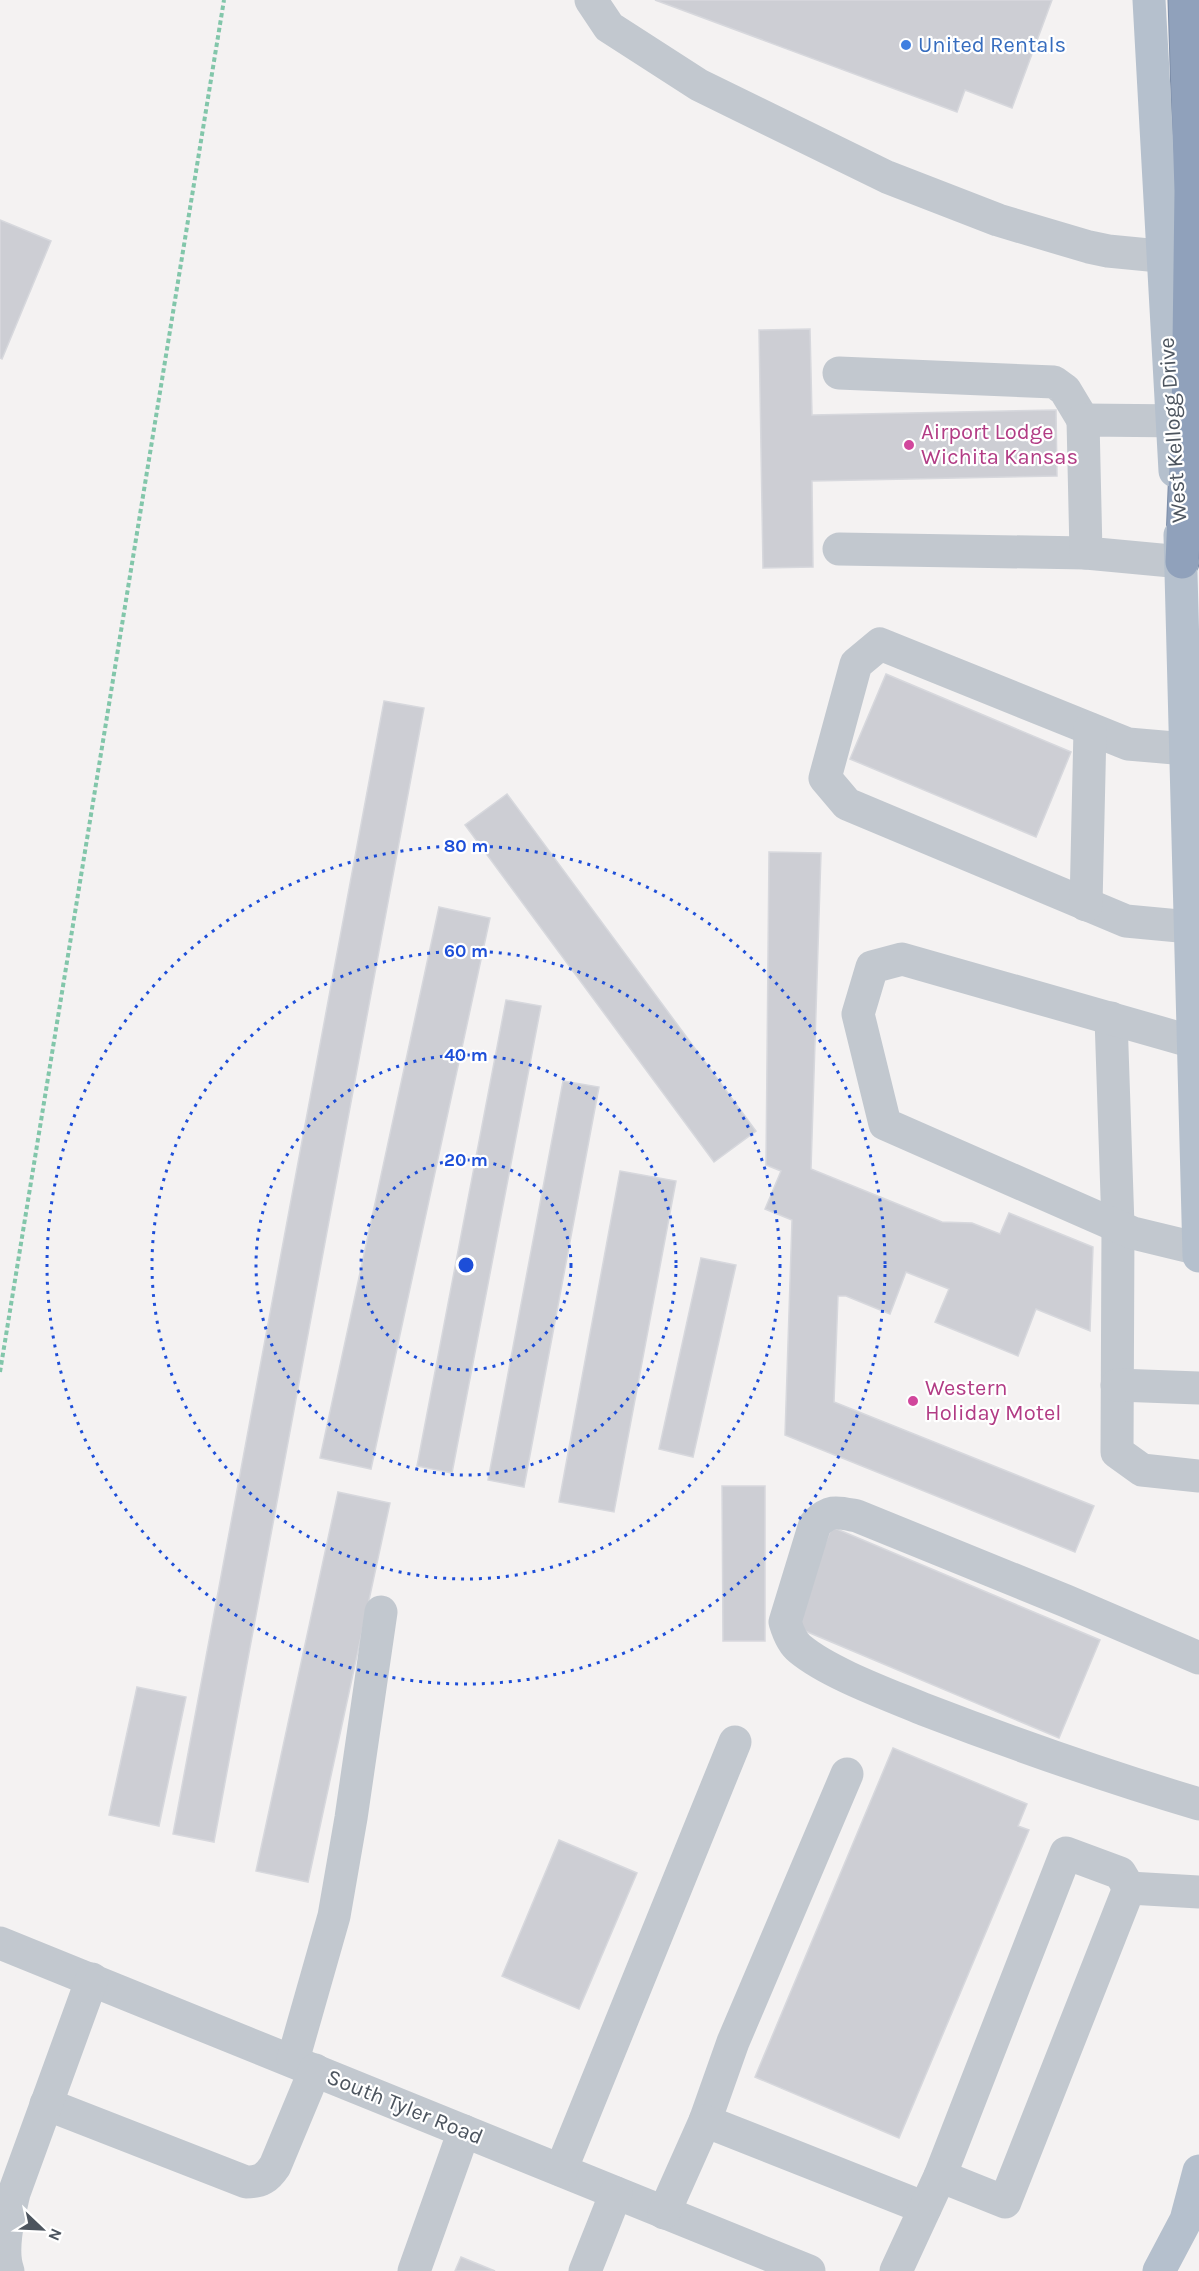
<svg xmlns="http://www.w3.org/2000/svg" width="1199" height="2271" font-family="Karla,sans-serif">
<rect width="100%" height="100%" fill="#f4f2f2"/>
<g fill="#cdced4" stroke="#d7d8dd" stroke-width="1.5">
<polygon points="655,0 1052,0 1012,108 965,90 957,112"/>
<polygon points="0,220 51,241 2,359 0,358"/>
<polygon points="810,329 812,415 1056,410 1057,476 812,481 813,567 763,568 759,330"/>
<polygon points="886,674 1071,752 1036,837 850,759"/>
<polygon points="384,701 424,708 214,1842 173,1834"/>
<polygon points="507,794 756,1131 714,1162 465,825"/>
<polygon points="769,852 821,853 811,1169 942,1222 972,1223 1000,1234 1009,1213 1093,1247 1090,1331 1036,1309 1018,1356 935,1322 949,1289 906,1272 890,1314 846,1296 838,1296 834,1402 1094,1506 1075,1552 785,1435 792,1220 765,1209 781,1171 766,1165"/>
<polygon points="439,907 490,918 371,1469 320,1458"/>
<polygon points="506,1000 541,1006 452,1473 417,1466"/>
<polygon points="563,1081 599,1087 524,1487 488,1480"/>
<polygon points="620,1171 676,1181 614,1512 559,1502"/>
<polygon points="701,1258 736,1265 693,1457 659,1449"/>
<polygon points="722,1486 765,1486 765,1641 723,1641"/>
<polygon points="338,1492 390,1503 308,1882 256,1871"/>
<polygon points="832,1527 1100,1640 1059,1738 791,1625"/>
<polygon points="137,1687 186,1697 159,1826 109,1815"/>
<polygon points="893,1748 1027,1804 1018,1826 1029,1830 899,2138 755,2077"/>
<polygon points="559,1840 637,1873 579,2009 502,1976"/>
<polygon points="461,2257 495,2271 455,2271"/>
</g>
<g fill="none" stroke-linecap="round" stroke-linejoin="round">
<g stroke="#7b8ca7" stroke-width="35">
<polyline id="highway" points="1182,562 1188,421 1191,191 1185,0"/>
</g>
<polyline stroke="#82c6aa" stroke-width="4" stroke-dasharray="4.5 3" stroke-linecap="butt" points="0,1372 224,0"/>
<g stroke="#c2c8cf" stroke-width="33">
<polyline points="591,0 609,27 699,85 887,177 998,220 1089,247 1108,251 1190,259"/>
<polyline points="839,373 1054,382 1065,390 1083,420"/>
<polyline points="839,549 1086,553"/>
<polyline points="1182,562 1086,553 1083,420 1188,421"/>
<polyline points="1186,749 1128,744 880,644 856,664 825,778 847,804 1126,921 1190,927"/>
<polyline points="1086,905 1090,729"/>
<polyline points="1111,1018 1118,1226 1117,1452 1142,1470 1199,1476"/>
<polyline points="1193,1042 902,959 872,967 858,1014 885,1124 1133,1233 1199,1249"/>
<polyline points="1117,1385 1199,1388"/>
<path d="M1199,1658L1066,1601L857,1516C837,1512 831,1509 815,1524L785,1622C788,1632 792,1643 800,1649C829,1673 887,1694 923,1709C1014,1744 1105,1776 1199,1804"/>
<polyline points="0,1943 809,2271"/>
<polyline points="293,2060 334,1916 351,1818 381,1612"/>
<path d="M46,2104L246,2182C261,2182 267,2178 275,2166L315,2070"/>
<polyline points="705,2121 733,2042 847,1774"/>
<polyline points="561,2170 735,1742"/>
<polyline points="940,2176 1066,1853 1120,1873 1129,1888"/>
<polyline points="664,2213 705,2121 925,2208"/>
<path d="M8,2271C0,2250 9,2215 14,2193L92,1979"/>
<polyline points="414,2271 464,2131"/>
<polyline points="585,2271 616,2193"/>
<polyline points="896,2271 940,2176 1005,2202 1129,1888 1199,1892"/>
</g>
<g stroke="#b5c0cd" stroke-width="33">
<polyline points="1149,0 1175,471"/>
<polyline points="1180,535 1199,1256"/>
<polyline points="1159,2271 1186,2220 1199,2171"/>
</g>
<use href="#highway" stroke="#90a1bb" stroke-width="33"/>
</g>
<g fill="none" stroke="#1d4ed8" stroke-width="3" stroke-dasharray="3 6">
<circle cx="466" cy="1265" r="105"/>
<circle cx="466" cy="1265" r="210"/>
<circle cx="466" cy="1265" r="314"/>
<circle cx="466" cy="1265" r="419"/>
</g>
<circle fill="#3f7fe0" stroke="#fff" stroke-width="2" cx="906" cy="45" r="6"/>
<g fill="#d1479c" stroke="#fff" stroke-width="2">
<circle cx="909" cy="445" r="6"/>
<circle cx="913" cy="1401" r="6"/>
</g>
<g text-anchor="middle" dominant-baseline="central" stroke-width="4.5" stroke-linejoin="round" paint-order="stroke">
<g font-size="22" fill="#366cbe" stroke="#fff" text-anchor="start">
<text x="918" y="45">United Rentals</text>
</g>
<g font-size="22" fill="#4c545e" stroke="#fff">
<text transform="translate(1173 430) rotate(-94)">West Kellogg Drive</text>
<text transform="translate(405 2107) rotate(22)">South Tyler Road</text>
</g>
<g font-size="22" fill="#b23c85" stroke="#fff" text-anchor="start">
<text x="921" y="432">Airport Lodge<tspan x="921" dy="25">Wichita Kansas</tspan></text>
<text x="925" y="1388">Western<tspan x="925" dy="25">Holiday Motel</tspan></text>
</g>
</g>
<circle cx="466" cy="1265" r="9" fill="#1d4ed8" stroke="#fff" stroke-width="3"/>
<g font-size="18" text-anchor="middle" font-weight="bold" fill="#1d4ed8" stroke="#fff" stroke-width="4.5" stroke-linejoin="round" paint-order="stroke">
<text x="466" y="852">80 m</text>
<text x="466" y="957">60 m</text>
<text x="466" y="1061">40 m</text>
<text x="466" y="1166">20 m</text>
</g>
<g transform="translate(42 2229) rotate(113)" stroke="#ffffff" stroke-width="4.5" paint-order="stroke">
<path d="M0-4.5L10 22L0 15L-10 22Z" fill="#4c545e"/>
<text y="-9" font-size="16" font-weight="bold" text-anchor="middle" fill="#4c545e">N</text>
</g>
</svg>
